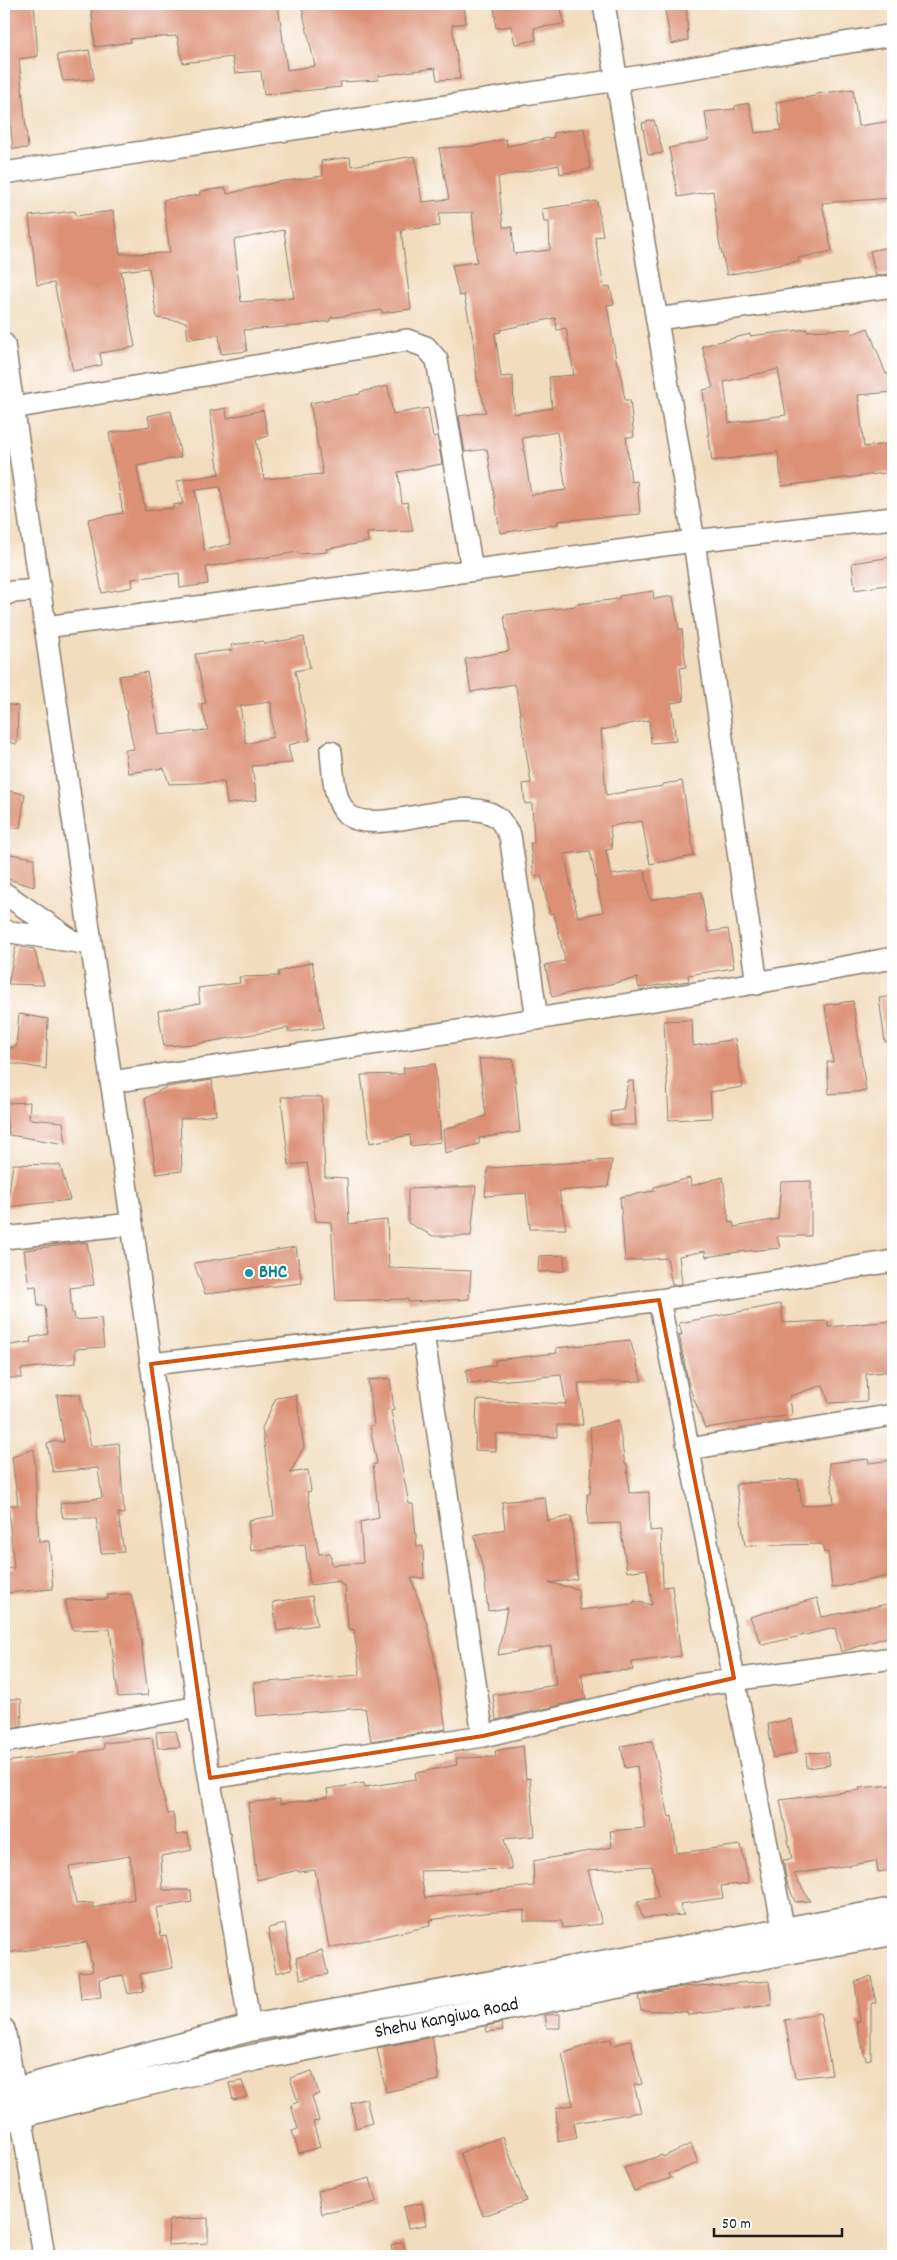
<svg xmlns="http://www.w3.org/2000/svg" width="897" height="2260" font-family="Dekko,sans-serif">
<rect width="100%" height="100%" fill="#fff"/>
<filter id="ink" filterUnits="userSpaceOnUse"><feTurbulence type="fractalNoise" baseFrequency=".02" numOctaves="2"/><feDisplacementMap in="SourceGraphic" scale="10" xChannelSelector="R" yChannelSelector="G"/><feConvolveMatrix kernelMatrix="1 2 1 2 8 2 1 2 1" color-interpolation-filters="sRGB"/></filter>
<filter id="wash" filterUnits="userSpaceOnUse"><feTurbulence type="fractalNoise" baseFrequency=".0096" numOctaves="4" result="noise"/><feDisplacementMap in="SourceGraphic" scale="20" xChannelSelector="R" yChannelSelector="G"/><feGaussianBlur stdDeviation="1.12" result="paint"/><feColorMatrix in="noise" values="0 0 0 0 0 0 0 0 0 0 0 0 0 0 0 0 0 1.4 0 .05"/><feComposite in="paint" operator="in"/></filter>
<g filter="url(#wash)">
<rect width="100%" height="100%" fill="#f2dcbe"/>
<g id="blocks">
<g fill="#dc9075" fill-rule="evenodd">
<polygon points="4,4 34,4 38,56 19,59 28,148 13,149 4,58"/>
<polygon points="91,4 278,4 287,70 315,66 301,4 464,4 466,23 452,25 460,79 437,80 435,68 378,76 379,80 340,82 341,87 264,95 261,71 235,73 232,57 183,63 177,36 130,39 131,42 95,47"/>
<polygon points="494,4 560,4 564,24 534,28 536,40 515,44 511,26 496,28"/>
<polygon points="664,4 686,4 688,40 671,44"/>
<polygon points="89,50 94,79 63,81 57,55"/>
<polygon points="853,89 858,126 893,121 893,198 822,203 832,251 798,258 799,261 727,275 719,241 713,191 678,197 669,148 709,140 705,112 735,109 735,106 749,103 755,133 781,130 776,102 816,96 816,94"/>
<polygon points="654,120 663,153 648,155 642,123"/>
<path d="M584,128L590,169L560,174L559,165L498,177L503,227H512L514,254L550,250L549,222H544L542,209L597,201L603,236L595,237L604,288L610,286L614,304L607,305L617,365L619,364L625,400H630L634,437H626L631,482L637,481L640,514L558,521V524L500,533L487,449L465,452L459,416L486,412L477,379L473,339L464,295L459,296L452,265L477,262L472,212L439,213L440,226L401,230L411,309L382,313V310L330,318V321L299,326L244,330L247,351L221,354L219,335L188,339L186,322L157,318L149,268L121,271L135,347L100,353L102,365L73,371L54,283L37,285L29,216L75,211L76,216L113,211L120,254L170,253L163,200L200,195V191L226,188L227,194L277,182L323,176L321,161L350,157L351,166L415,156L422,202L449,199L439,148L474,146L506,139L507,146L554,137V133ZM284,230L294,298L241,302L234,240ZM555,318L557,330L566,328L574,375L549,377L552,408L514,414L513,376L501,377L495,333L501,332L500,330ZM557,432L566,490L531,495L522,438Z"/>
<polygon points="893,246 893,273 876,276 870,251"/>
<path d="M868,328L886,374L893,373V392L858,395L864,447L893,443V472L782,486L778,452L712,461L703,390L713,388L702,346L750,334V336L807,329V331L851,329L852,334ZM778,369L786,415L729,423L724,382Z"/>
<path d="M388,386L393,414L428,408L433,437L437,436L442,464L398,472L402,503L407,502L413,531L367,533L368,542L326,549L327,552L299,554L298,552L206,567L208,584L180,588L179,573L132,579L133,587L102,593L88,519L123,513L109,433L150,426L148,416L171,411L181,457L137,466L145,511L174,508L173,505L183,504L177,481L219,474L210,411L226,408L227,418L263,410L268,436L256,440L264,479L323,474L310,403L360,394V392ZM220,487L231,544L204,550L195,490Z"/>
<polygon points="893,557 893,584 855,590 852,563"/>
<path d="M653,591L654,599L673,596L679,629H682L686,667L680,668L684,701L671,703L676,741L651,743L649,720L601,730L606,795L663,786V784L682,781L694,856L650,864L642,821L610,826L612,849L606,850L611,875L645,870L650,900L701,892L708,932L728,929L734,968L688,975L689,981L639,988L637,978L552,997L545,965L565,961L554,913L550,914L541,875L534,876L530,843H534L532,803L525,804L523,784L531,783L516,688L514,684L471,692L465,659L509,651L504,615L576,606V604L619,599V596ZM590,851L603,912L578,917L564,854Z"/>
<path d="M304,637L310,668L295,671L310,740L288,745L292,763L252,766L257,800L227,804L224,782L169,784L164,768L128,773L125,750L134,749L119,676L147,672L159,735L208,730L201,704L206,703L195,654L233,650L231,645L263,641L264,644ZM271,702L273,737L246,744L240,706Z"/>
<polygon points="4,704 18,706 17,744 4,741"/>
<polygon points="4,790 25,794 20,828 4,827"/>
<polygon points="4,853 34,858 34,887 4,878"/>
<polygon points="16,946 34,949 44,985 8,984"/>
<polygon points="312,962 324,1028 288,1032 288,1028 197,1044 164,1046 158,1011 200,1003 198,988 240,983 239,977 279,976 278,972"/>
<polygon points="893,996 893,1041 885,1042 879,998"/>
<polygon points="853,1001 866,1091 829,1094 827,1062 833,1062 825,1005"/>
<polygon points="19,1014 48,1019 46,1069 4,1062 4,1049 16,1047"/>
<polygon points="692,1020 693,1046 735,1039 743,1087 710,1092 712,1118 669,1120 664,1021"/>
<polygon points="479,1059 513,1059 520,1132 479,1138 479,1144 445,1153 443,1130 486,1116"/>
<polygon points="435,1064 441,1142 411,1146 410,1135 370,1143 361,1075 404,1074 403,1068"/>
<polygon points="212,1080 216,1115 180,1119 182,1171 156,1174 145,1098 167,1087"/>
<polygon points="628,1081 633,1081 636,1125 611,1125 610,1112 623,1110"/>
<polygon points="281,1097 322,1097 325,1177 347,1178 349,1224 387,1220 389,1268 471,1271 469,1299 408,1302 407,1299 336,1301 331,1222 316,1221 307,1163 289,1165"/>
<polygon points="30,1102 29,1119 63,1122 66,1144 9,1135 4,1103"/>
<polygon points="612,1160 608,1187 559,1191 566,1229 530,1229 526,1193 485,1196 488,1168"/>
<polygon points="13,1164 60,1165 70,1200 7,1207"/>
<polygon points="723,1177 729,1223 733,1222 734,1227 778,1219 781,1182 811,1181 811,1236 777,1236 780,1248 738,1252 706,1257 705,1251 679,1256 682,1284 672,1285 667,1258 625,1261 620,1197 654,1191 654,1187 690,1178 691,1186"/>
<polygon points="476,1186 471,1236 433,1236 408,1223 408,1189"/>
<polygon points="87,1242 94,1285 70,1288 72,1313 74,1313 75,1320 101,1318 104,1347 75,1349 76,1363 21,1369 22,1378 4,1378 4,1346 31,1342 30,1338 48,1334 45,1306 38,1306 36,1286 29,1287 24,1250"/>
<polygon points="296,1247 302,1283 205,1294 194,1263"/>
<polygon points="564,1255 565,1271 538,1272 539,1256"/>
<polygon points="781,1304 783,1323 828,1321 828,1327 893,1321 893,1371 866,1374 867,1401 829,1403 823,1385 790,1396 792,1415 705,1428 689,1386 679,1334 682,1335 679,1323"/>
<polygon points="630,1340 642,1381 578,1383 583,1425 557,1425 557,1437 496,1434 496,1451 475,1450 477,1400 566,1404 561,1375 468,1384 466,1370 495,1365 495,1360 557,1353 556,1348"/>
<polygon points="390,1378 394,1410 391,1411 409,1504 413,1504 417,1547 423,1546 424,1578 411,1578 427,1624 434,1657 446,1729 371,1741 365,1708 257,1716 254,1683 360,1675 354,1630 348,1628 345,1585 341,1585 340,1581 310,1585 305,1544 251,1551 248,1520 274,1516 262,1428 276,1398 296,1395 304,1447 290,1473 308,1470 311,1491 307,1492 319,1554 330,1553 332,1565 363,1563 360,1522 379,1518 373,1464 377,1464 370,1426 374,1425 368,1380"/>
<polygon points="80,1394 91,1446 119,1443 124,1514 118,1513 124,1552 101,1553 96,1518 63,1518 60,1503 102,1498 98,1468 53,1472 47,1444 55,1441 64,1442 57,1395"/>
<polygon points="618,1420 625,1464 627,1464 629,1493 649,1492 650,1531 661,1530 663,1587 672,1586 681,1656 632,1662 633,1670 581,1673 586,1699 496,1720 493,1695 556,1685 551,1646 498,1655 507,1608 488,1611 484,1573 474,1535 505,1529 502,1502 545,1497 548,1521 571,1516 577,1579 549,1583 578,1589 580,1610 634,1604 634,1601 652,1605 647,1569 627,1572 620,1523 588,1524 587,1494 590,1494 592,1459 590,1428"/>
<polygon points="34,1449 39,1542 49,1541 53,1589 4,1593 4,1569 14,1568 8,1505 18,1505 12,1457"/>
<polygon points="868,1459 869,1463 893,1460 893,1575 832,1588 828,1552 824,1553 822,1544 745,1546 736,1484 798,1479 802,1506 834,1503 829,1463"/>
<polygon points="131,1594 141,1639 148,1695 118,1697 110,1629 73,1630 65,1600 108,1599 108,1595"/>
<polygon points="312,1596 317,1625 277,1631 273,1602"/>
<polygon points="817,1598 822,1617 893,1603 893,1635 841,1652 835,1628 762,1645 750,1617"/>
<polygon points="4,1699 21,1699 22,1726 4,1729"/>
<polygon points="791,1719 797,1753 773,1758 768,1724"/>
<polygon points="176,1731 180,1747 158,1748 156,1732"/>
<path d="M152,1738L159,1780L168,1814L173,1813L176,1835L187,1833L192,1850L161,1856L163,1890H191L192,1902L156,1908L161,1936L166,1935L173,1968L140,1974L144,1991L128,1994L123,1975L99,1979L101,1998L81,2000L78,1972L93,1971L87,1942L6,1953L4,1943V1762L104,1749V1743ZM130,1856L134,1899L93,1908V1903L76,1904L69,1866Z"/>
<polygon points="652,1741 669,1817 672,1816 677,1853 741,1845 749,1883 721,1886 723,1898 680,1904 684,1915 643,1918 637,1901 658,1898 652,1866 588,1870 602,1924 563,1928 561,1921 524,1921 524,1910 483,1913 429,1920 430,1926 329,1948 315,1870 298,1872 298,1870 257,1880 248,1803 280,1799 280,1804 328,1797 327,1789 364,1783 365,1787 416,1779 415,1773 457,1765 456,1758 496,1757 495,1751 523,1746 526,1779 530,1778 535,1836 504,1839 512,1869 420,1871 425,1898 534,1886 533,1861 612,1847 610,1831 645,1828 637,1766 625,1768 621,1746"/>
<polygon points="828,1752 830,1765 807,1768 806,1753"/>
<polygon points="893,1785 893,1870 878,1872 876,1861 794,1874 810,1901 795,1902 787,1882 783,1860 792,1859 780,1800 860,1790 859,1788"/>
<polygon points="285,1924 292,1969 276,1973 268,1928"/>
<polygon points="322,1950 328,1974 301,1979 296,1958"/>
<polygon points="871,1976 876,2003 871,2003 871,2059 866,2060 856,2022 860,2021 855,1982"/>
<polygon points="769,1981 772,2005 688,2015 687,2012 641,2010 638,1996 682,1987"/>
<polygon points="820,2013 832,2074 795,2078 785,2020"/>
<polygon points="560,2014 560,2028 547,2028 545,2015"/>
<polygon points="501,2023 503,2030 487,2032 486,2026"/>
<polygon points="432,2037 439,2080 386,2092 377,2048"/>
<polygon points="611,2039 612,2046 631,2040 642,2084 634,2085 641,2112 574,2123 577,2138 558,2142 556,2108 573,2105 562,2054 599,2041"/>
<polygon points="312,2071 319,2094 312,2096 319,2121 313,2122 320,2147 299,2153 292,2131 298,2129 291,2105 298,2102 290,2078"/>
<polygon points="242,2081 247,2097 233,2100 229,2083"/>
<polygon points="366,2098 372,2123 356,2128 351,2103"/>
<polygon points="503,2136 526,2201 483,2216 460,2153"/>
<polygon points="691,2144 698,2163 669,2174 671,2178 634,2191 624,2168 662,2155 663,2157"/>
<polygon points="370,2178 376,2202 322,2214 318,2191"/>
<polygon points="422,2203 426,2225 408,2228 403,2207"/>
<polygon points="208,2218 208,2243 168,2245 169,2220"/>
<polygon points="403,2242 407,2256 393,2256 391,2245"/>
</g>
</g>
</g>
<g filter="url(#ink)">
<use href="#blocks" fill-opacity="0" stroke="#877c6d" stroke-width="1"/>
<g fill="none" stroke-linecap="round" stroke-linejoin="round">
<g stroke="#877c6d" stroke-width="24">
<g id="minor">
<polyline points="604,4 694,541 757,984"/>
<polyline points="4,173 617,80 893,35"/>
<polyline points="657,319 893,286"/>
<polyline points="4,344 132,1224 198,1707 250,2028"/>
<polyline points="13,408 407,340 426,347 437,360 472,570"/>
<polyline points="4,595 12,592 39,590"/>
<polyline points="45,627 694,541 893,518"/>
<path d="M331,752C333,769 333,801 347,814C376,839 464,792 497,817C502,821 506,830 510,835L537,1019"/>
<polyline points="4,893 67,937"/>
<polyline points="4,931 91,944"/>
<path d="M111,1082C372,1044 634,1007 893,958"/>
<polyline points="4,1238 132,1224"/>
<polyline points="659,1300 784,1931"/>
<polyline points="423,1333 483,1736"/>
<polyline points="151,1364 423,1333 659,1300 893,1261"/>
<polyline points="689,1449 893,1415"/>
<polyline points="4,1742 198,1707"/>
<polyline points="210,1778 483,1736 697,1685 893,1658"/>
<polyline points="4,2029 15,2090"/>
<polyline points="21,2114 44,2256"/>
</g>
</g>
<g stroke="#877c6d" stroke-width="29">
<g id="major">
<polyline points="4,2094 250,2028 893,1911"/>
<path id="s1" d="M4,2119L102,2093L257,2057L786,1951L893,1932"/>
</g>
</g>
<use href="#minor" stroke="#fff" stroke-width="21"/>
<use href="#major" stroke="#fff" stroke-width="26"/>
</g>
</g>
<path fill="none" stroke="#d4530e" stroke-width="4" stroke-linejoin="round" d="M659,1300L734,1678L483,1736L210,1778L151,1364Z"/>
<circle fill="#0f9aa8" stroke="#fff" stroke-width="2" cx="249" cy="1273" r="5"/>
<g text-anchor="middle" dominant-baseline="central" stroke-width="4" stroke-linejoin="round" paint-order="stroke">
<g font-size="19" font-weight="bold" fill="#0d838f" stroke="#fff" text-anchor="start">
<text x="259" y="1273">BHC</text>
</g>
<g font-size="19" fill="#1c1c1c" stroke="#fff">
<text stroke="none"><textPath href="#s1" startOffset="454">Shehu Kangiwa Road</textPath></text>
</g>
</g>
<rect width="897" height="2260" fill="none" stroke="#fff" stroke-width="20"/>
<path d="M714 2228v8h128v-8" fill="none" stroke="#1c1c1c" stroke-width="2.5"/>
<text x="722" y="2228" font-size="15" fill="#1c1c1c" stroke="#ffffff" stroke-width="4" paint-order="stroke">50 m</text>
</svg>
